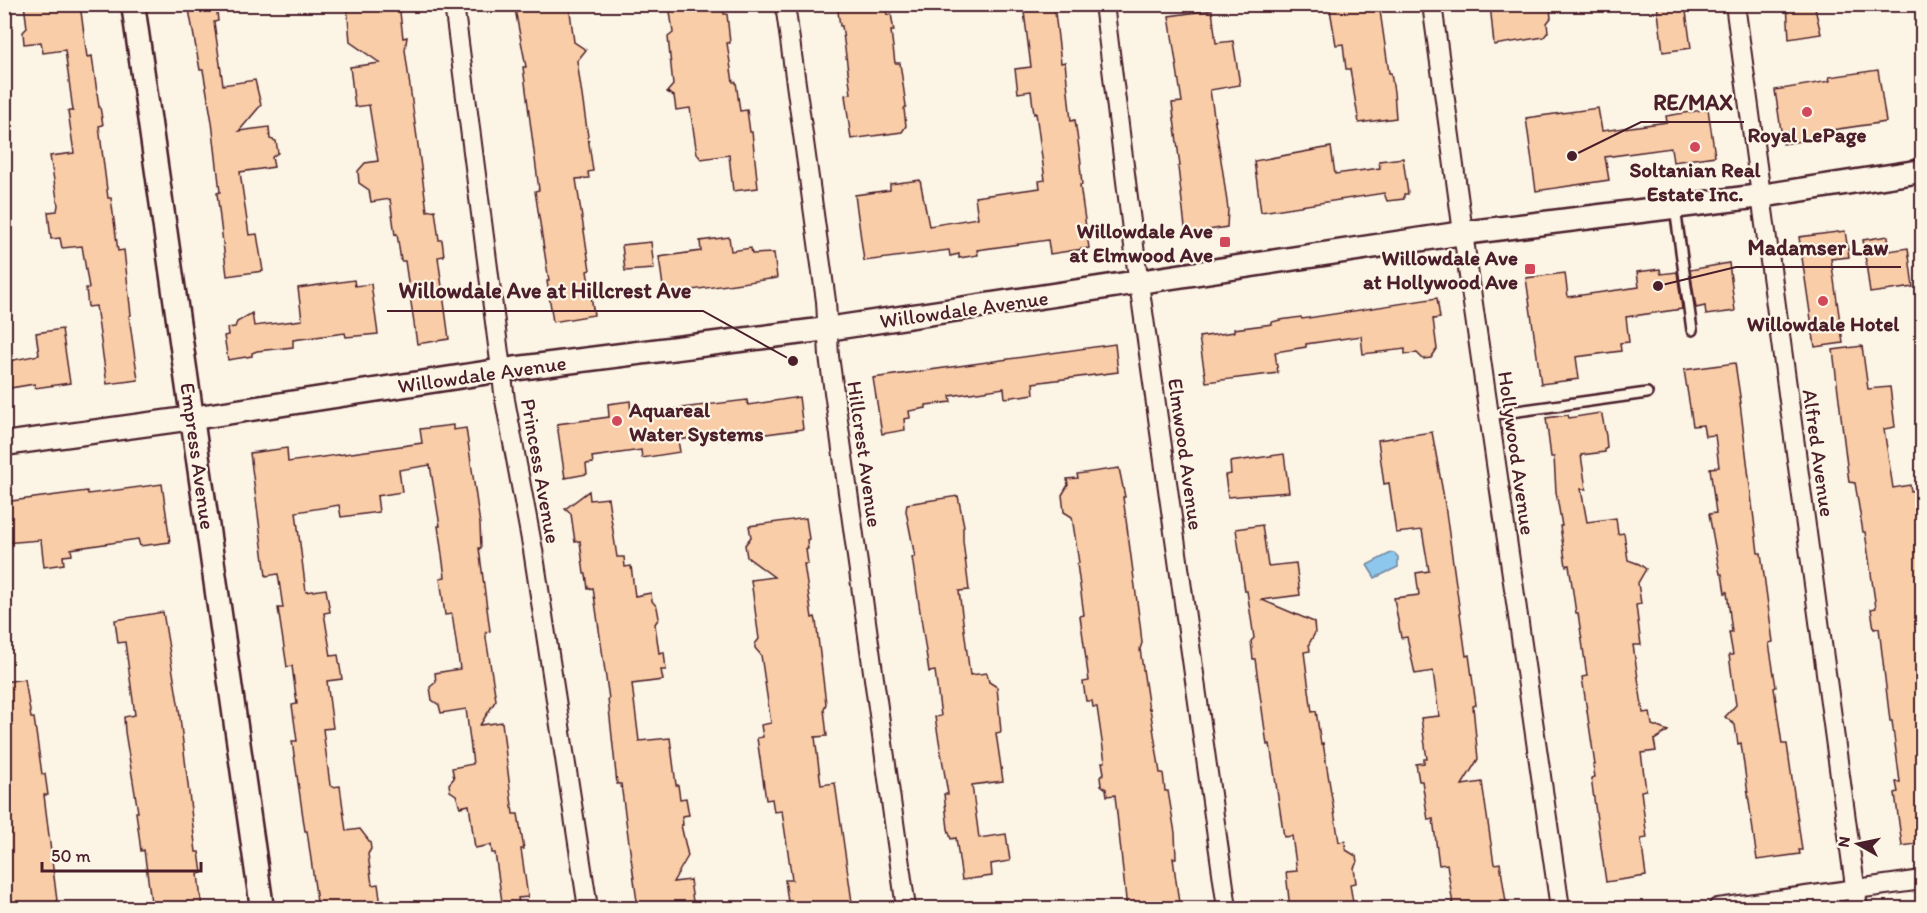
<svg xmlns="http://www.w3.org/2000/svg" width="1927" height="913" font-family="Itim,sans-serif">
<rect width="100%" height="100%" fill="#fcf5e5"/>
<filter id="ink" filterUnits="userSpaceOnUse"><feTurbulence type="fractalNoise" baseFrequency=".0167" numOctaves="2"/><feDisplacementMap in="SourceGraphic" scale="12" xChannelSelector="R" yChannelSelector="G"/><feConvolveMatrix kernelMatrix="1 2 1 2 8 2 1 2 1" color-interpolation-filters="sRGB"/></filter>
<g filter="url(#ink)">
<polygon fill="#8dc7ed" stroke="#72849f" stroke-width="1.5" points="1391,553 1394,553 1398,557 1398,567 1375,578 1367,565"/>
<g fill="#f9cda7" stroke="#4a1f2b" stroke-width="1.5">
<polygon points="24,4 80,4 87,57 92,56 99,107 100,107 103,125 99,126 108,198 111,198 118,251 124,250 131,315 129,316 138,380 107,384 96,306 88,307 86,288 89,288 82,246 62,248 60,238 51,239 48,212 57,211 58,205 50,156 74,153 68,111 73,111 65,50 43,53 41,42 24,44 23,32 27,28"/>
<polygon points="188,4 216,4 218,21 214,22 223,85 255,80 261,105 239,131 269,127 270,139 276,141 278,153 272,157 274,167 240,172 249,235 257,234 263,271 227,276 217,193 220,192 212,122 203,70 200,70"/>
<polygon points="347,4 399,4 403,38 407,37 405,50 427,211 435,210 439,240 442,240 444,256 438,257 449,339 417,344 405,261 401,261 397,234 395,235 390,199 371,202 369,190 359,183 358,171 365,163 378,161 369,105 355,107 350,67 380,63 350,42"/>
<polygon points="514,4 569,4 574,42 586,50 577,61 593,171 588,172 589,178 576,179 590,270 587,271 594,315 553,322 547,281 549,281 535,191 539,190 523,67 526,67"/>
<polygon points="669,4 722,4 724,14 727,14 730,43 727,43 733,82 736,82 740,111 747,110 750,132 752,132 758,188 733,191 729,155 701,159 697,154 690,108 676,110 674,96 667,92 673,85 668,37 673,33"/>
<polygon points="837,4 885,4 887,15 891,14 894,31 891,31 895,63 900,63 906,106 904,109 906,126 902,132 851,139 845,95 851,94 842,26 840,26"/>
<polygon points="1023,4 1054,4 1061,63 1065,62 1071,121 1075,120 1081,163 1080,164 1082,185 1080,185 1089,248 1050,254 1048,240 977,250 978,255 959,258 959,254 950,256 949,250 864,261 855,195 890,190 890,184 920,180 929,226 978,218 975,197 1040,188 1039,181 1045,180 1036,113 1034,114 1031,91 1018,93 1015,69 1031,67"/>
<polygon points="1329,4 1379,4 1389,73 1391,73 1394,92 1396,118 1359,123 1350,69 1346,69 1343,44 1336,45"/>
<polygon points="1490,4 1543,4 1550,9 1551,18 1547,23 1548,32 1544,37 1494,45"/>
<polygon points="1657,4 1685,4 1691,48 1663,52"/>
<polygon points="1787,4 1814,4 1821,34 1789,39"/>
<polygon points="1212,10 1216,43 1233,41 1240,85 1210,90 1223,173 1228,209 1227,227 1190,233 1185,227 1182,202 1178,167 1180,166 1172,103 1182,102 1169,16"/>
<polygon points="1878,70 1886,122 1832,130 1833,136 1783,144 1775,90 1830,81 1829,77"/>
<polygon points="1598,108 1602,131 1667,122 1666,116 1708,109 1715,156 1673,162 1671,148 1605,157 1609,180 1536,191 1526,118"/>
<polygon points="1331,147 1335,174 1380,168 1379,161 1403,158 1408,194 1404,194 1404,199 1387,201 1384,193 1261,212 1254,161"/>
<polygon points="1845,231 1849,257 1831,259 1843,343 1815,347 1799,237"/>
<polygon points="1888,236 1889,251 1908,248 1913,287 1870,293 1863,240"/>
<polygon points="729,237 731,251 751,248 752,254 774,253 777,278 664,294 659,257 701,251 700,241"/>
<polygon points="651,242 654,269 625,271 622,245"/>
<polygon points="1729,263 1735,311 1706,315 1705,306 1696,308 1690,270"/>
<polygon points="1660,269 1661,274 1677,272 1682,309 1626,317 1629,342 1620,343 1621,351 1576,357 1579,379 1541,384 1526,278 1565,273 1568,297 1639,287 1637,272"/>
<polygon points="354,280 355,286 371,284 378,334 346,337 345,333 293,340 293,347 257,351 252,353 252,356 228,360 224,336 228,335 227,328 235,327 237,322 252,313 254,326 302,320 298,288"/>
<polygon points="1437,298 1440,318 1433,319 1437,349 1431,358 1423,359 1417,353 1405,354 1405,349 1363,354 1361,336 1306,344 1306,347 1275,352 1278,373 1206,382 1199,337 1234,332 1234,329 1272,324 1272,322 1280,320 1301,317 1302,319"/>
<polygon points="62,329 70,383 35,388 35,384 4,389 4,362 39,355 36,333"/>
<polygon points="1115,344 1118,372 1033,383 1034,394 1005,398 1004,388 950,396 951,402 926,405 926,408 909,411 910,418 904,419 905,430 882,434 873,378"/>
<polygon points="1862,346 1868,389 1890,387 1895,427 1884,429 1893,488 1910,485 1911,491 1918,490 1921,507 1917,508 1923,549 1923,843 1902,846 1895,793 1898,792 1896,782 1900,782 1892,721 1890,721 1879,628 1874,629 1871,609 1876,608 1865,532 1863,532 1855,483 1849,482 1833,350"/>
<polygon points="1735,363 1741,403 1740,403 1758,553 1761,553 1773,642 1769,643 1776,687 1774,688 1782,744 1787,744 1802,850 1799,850 1800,854 1757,860 1741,743 1738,744 1735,725 1725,717 1736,705 1729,655 1733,655 1729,632 1732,632 1727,592 1725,593 1722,574 1720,574 1709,514 1716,513 1710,468 1719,467 1715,435 1705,436 1703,425 1693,426 1684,370"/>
<polygon points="799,397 803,429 728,439 727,433 678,440 680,452 642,458 641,450 592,457 593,463 586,464 587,474 565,478 557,424 609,417 608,404 630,401 631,414 747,400 748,405"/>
<polygon points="1600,413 1602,415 1606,436 1607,448 1605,449 1605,452 1581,455 1586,489 1581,489 1587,522 1616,518 1618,534 1624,533 1628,560 1639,564 1646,569 1638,583 1641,604 1636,605 1641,645 1633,645 1638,678 1643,713 1650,712 1652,725 1668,731 1654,740 1656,751 1641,753 1646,790 1641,791 1647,838 1641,839 1646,876 1606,882 1591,778 1595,777 1593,765 1595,765 1582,677 1587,676 1578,613 1576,613 1569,565 1566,566 1560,526 1562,526 1556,492 1554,457 1551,457 1546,418 1568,415 1569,418"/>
<polygon points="453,425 453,430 466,428 480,524 481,548 479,548 490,631 486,632 486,638 496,700 480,725 502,722 513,814 518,814 524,849 521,849 528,897 518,898 520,909 503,909 495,853 492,853 491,845 475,848 469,805 460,807 456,795 450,791 449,784 454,778 452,768 473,764 466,709 441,713 439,705 432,700 430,687 436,682 435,673 460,669 452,614 445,615 440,578 445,577 438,526 440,526 430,465 399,470 402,492 377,496 379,512 341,517 339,505 296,512 306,592 326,589 330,612 324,613 331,656 338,655 342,679 327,681 333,728 323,729 330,785 332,787 340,786 346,831 360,829 370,842 371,849 368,854 372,885 378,884 381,906 367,909 318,909 307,831 305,831 292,741 297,741 292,705 297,704 292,666 287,667 278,608 283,608 278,574 266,576 250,453 287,448 288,462 422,443 420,429"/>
<polygon points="1432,432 1444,498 1466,656 1469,655 1476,705 1473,706 1478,759 1462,785 1482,782 1494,864 1500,863 1506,902 1472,907 1472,903 1453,905 1447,864 1439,865 1433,819 1428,820 1422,781 1419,781 1416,764 1424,763 1424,759 1427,759 1421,718 1439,716 1433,671 1415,674 1407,637 1401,638 1394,598 1419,595 1416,573 1429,571 1422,530 1396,533 1389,483 1384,484 1378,440"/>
<polygon points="1284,454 1289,492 1228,497 1225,475 1231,474 1230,462"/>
<polygon points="1119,468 1125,497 1123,497 1140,624 1142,643 1140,649 1149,709 1150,708 1160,773 1163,773 1165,791 1168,791 1175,833 1176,858 1173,858 1179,903 1134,909 1127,909 1115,795 1107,796 1106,789 1101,785 1100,777 1104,773 1102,762 1105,762 1097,707 1093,707 1092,701 1086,701 1083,682 1089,681 1080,616 1084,615 1077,564 1079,563 1072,517 1064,512 1062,495 1068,485 1067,479 1078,478 1077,474"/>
<polygon points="162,484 170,542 140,546 138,539 71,549 72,555 63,556 64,564 44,567 41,540 4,543 4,502 87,491 88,494"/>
<polygon points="589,491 590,500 608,498 617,557 624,557 625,567 631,566 635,596 651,593 652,601 657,607 659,618 655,624 659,653 664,652 666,670 661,670 663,680 632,684 639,741 670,738 676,785 678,785 680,799 686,798 689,815 682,816 683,825 681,825 688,856 673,882 690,880 694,909 638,909 621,784 617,784 608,699 609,699 593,588 588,589 586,574 584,574 580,541 575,542 571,514 565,509"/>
<polygon points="958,496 964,526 963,528 963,541 969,590 959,591 970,675 987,673 989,682 997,687 1001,732 996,733 1003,781 972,785 979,838 1006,834 1010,861 991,864 992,876 962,880 956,838 951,839 948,829 944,794 948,794 935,717 941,716 935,671 929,672 912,557 915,557 906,511 907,504"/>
<polygon points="806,518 809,539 807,540 808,549 806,549 808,564 804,564 812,618 815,617 816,621 826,704 824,709 827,736 815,737 821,785 835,783 853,909 789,909 785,880 792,880 782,811 774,812 772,799 766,800 757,738 763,737 761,725 771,723 761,655 755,648 755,644 759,639 751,580 774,577 747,557 745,545 751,537 749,526"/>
<polygon points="1262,525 1268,566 1296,563 1300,595 1262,600 1314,622 1315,633 1309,644 1310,651 1304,652 1312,712 1316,711 1321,744 1323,743 1339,842 1345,841 1346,850 1356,856 1357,862 1354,868 1356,883 1350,884 1354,909 1290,909 1286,872 1297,871 1292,836 1284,837 1270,744 1267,745 1255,659 1253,659 1251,641 1254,638 1247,591 1245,591 1236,529"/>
<polygon points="163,612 179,709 196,852 199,852 202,873 198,874 202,909 152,909 144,850 141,851 136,812 138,812 125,732 124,717 135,715 125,642 118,643 115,620"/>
<polygon points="25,679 31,718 34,718 42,774 45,774 48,795 44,795 58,909 7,909 4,889 4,682"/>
</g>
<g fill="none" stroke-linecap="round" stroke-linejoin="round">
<g stroke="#4a1f2b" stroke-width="14">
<g id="service">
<polyline points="1675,208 1692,330"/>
<polyline points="1489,415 1647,393"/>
</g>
</g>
<g stroke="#4a1f2b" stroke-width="22">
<g id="minor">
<polyline points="454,4 505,400 533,550 588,908"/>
<polyline points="785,4 826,301 829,356 906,908"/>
<polyline points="1104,4 1136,262 1227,908"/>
<polyline points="1432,4 1468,269 1560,908"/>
<polyline points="1735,4 1858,908"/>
<polyline points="1718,908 1922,880"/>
</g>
</g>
<g stroke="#4a1f2b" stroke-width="27">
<g id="tertiary">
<polyline points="133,4 262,908"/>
<polyline points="4,444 193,418 503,370 827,329 1463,233 1761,196 1922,171"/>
</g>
</g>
<use href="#service" stroke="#fcf5e5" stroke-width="9"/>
<use href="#minor" stroke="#fcf5e5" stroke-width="18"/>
<use href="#tertiary" stroke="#fcf5e5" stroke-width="22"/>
</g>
</g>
<g fill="#d1495b" stroke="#fcf5e5" stroke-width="2">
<circle cx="1807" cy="112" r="6"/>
<circle cx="1695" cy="147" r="6"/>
<rect x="1219" y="236" width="12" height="12" rx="3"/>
<rect x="1524" y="263" width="12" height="12" rx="3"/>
<circle cx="1823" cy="301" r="6"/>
<circle cx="617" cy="421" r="6"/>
</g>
<g text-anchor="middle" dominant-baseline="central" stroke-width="4.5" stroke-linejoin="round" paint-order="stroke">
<g font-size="21" font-weight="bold" fill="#4a1f2b" stroke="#fcf5e5">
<text x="1807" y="134">Royal LePage</text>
<text x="1695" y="169">Soltanian Real<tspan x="1695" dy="24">Estate Inc.</tspan></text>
<text x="1213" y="230" text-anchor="end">Willowdale Ave<tspan x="1213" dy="24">at Elmwood Ave</tspan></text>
<text x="1518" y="257" text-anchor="end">Willowdale Ave<tspan x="1518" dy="24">at Hollywood Ave</tspan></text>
<text x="1823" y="323">Willowdale Hotel</text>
<text x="629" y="409" text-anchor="start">Aquareal<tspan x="629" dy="24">Water Systems</tspan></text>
</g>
<g font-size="21" fill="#4a1f2b" stroke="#fcf5e5">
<text transform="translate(964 309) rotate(-8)">Willowdale Avenue</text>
<text transform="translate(482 374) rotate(-8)">Willowdale Avenue</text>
<text transform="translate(1517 453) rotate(82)">Hollywood Avenue</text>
<text transform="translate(1819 453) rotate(82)">Alfred Avenue</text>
<text transform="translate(865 454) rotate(82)">Hillcrest Avenue</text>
<text transform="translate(1186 454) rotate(82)">Elmwood Avenue</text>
<text transform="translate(198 456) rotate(82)">Empress Avenue</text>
<text transform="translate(541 471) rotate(80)">Princess Avenue</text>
</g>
</g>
<path fill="none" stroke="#4a1f2b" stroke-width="2" d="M1572 156L1641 122H1744M1658 286L1736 267H1901M793 361L703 311H387"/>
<g fill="#4a1f2b" stroke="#fcf5e5" stroke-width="2">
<circle cx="1572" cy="156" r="6"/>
<circle cx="1658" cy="286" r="6"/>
<circle cx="793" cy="361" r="6"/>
</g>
<g font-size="22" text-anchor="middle" font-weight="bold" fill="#4a1f2b" stroke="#fcf5e5" stroke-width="4.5" stroke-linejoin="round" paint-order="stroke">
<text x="1693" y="110">RE/MAX</text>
<text x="1818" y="255">Madamser Law</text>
<text x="545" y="298">Willowdale Ave at Hillcrest Ave</text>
</g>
<rect width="1927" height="913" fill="none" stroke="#fcf5e5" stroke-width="24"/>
<rect x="12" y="12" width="1903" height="889" fill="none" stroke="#4a1f2b" stroke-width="2" filter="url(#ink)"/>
<g transform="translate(1858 844) rotate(279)" stroke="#fcf5e5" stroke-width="4.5" paint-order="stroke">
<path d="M0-4.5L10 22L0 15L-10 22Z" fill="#4a1f2b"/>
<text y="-9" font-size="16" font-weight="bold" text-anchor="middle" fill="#4a1f2b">N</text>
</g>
<path d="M42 862v9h159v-9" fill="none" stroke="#4a1f2b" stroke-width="3"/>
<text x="51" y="862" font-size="18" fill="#4a1f2b" stroke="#fcf5e5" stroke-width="4.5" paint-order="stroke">50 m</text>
</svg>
